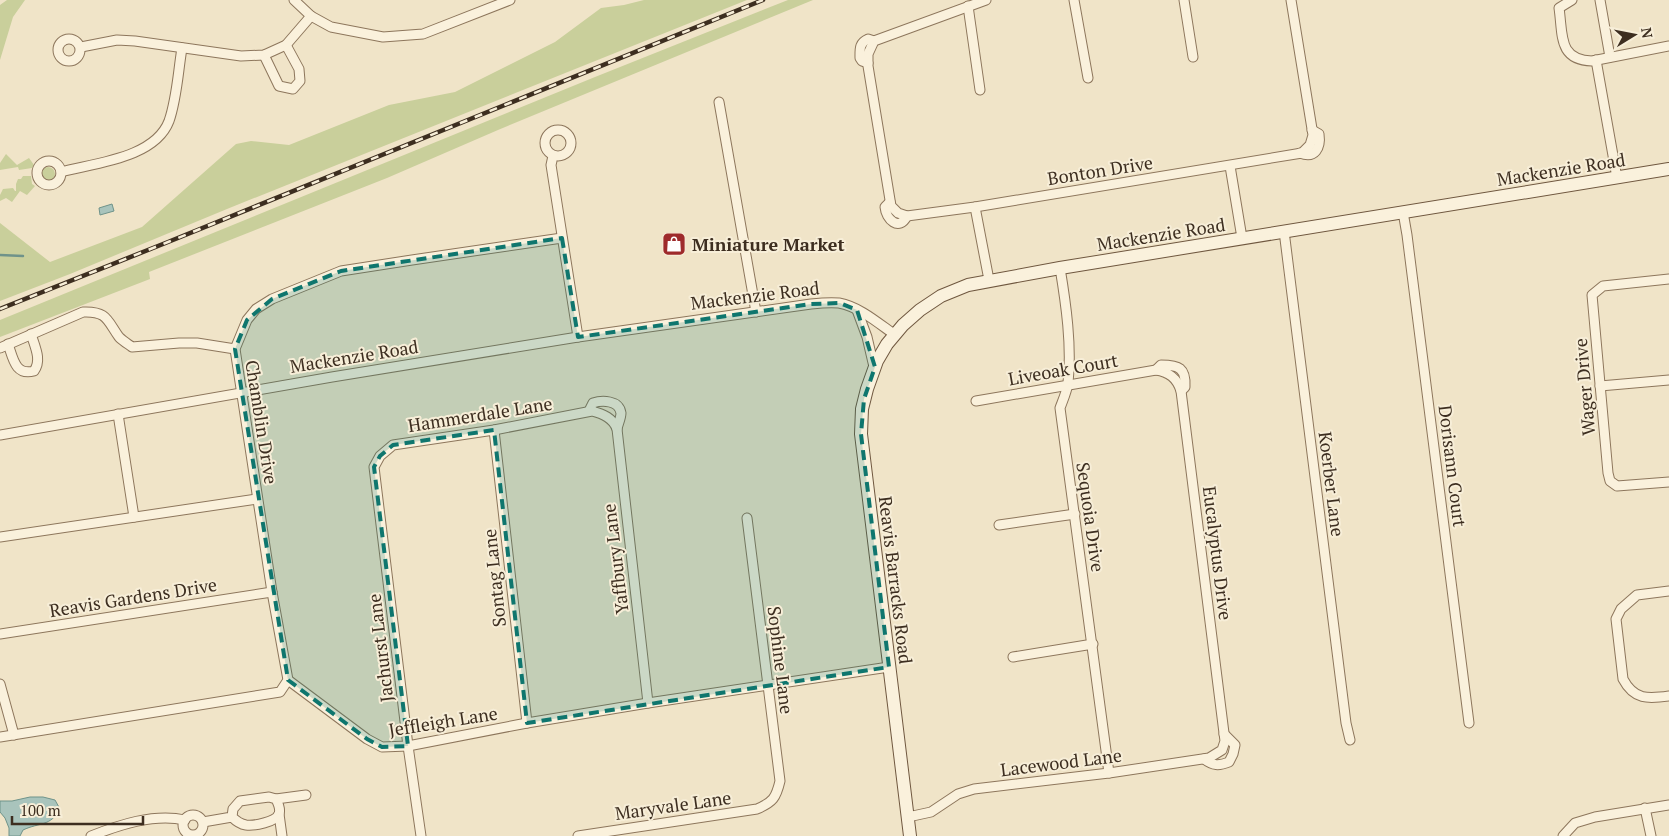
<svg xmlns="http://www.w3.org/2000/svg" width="1669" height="836" font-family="'PT Serif',serif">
<rect width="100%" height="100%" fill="#f0e4c8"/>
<g fill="#c9cf9b">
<polygon points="7,0 25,0 13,17 0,60 0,5"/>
<polygon points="644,0 747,0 227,209 70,274 0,301 0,223 50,262 142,227 236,144 251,141 289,145 389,105 455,92 555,42 601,8 624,5"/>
<polygon points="788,0 813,0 498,130 387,178 149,272 150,279 0,337 0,320 595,77"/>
<polygon points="6,154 17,165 29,158 34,165 32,168 19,170 18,167 0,170 0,163"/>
<circle cx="48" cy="174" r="7"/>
<polygon points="23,176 31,176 32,184 35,186 27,195 20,191 12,202 6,198 0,201 0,195 3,189 13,188 15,191 16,191 16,184 18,179 21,179"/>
</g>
<g fill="#a9c4bc" stroke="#6f938a">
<polygon points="112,204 114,211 100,215 99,208"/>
<path d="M30,797H43L55,800L60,809C50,827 40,822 23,830L20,836H9V828L5,818L0,812V801H12Z"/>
</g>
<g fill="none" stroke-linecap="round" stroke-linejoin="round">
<polyline stroke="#6f938a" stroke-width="2.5" points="0,255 23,256"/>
<g stroke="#8d765c" stroke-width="11">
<g id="street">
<polyline points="294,0 311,16 331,27 383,37 423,34 510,0"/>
<polyline points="986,0 874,41 868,54 868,66 891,206 898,213 907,216 975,207 1302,153 1310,145 1313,135 1291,0"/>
<polyline points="1074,0 1088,78"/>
<polyline points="1184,0 1193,57"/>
<path d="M1572,0L1559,8C1563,35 1558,60 1592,61L1669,46"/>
<polyline points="1600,0 1610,57"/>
<polyline points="968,6 980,90"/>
<circle cx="69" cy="50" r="11"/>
<polyline points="81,47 117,40 135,41 241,56 264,55 286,45 311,16"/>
<polyline points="264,55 279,86 293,89 300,81 299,69 286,45"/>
<polyline points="1596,60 1617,178"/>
<path d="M868,63L862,61L860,58C860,49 859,43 868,39L874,41"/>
<polyline points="719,102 756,312"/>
<circle cx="558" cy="143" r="13"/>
<path d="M1300,153C1315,159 1321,148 1319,134L1312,130"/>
<polyline points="553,156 551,165 578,337"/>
<circle cx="49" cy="173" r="12"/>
<polyline points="1230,166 1242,238"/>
<path d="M61,172C95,163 155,158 169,121C177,98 178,72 182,48"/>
<path d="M890,202L885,207C886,219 899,232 907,216"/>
<polyline points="975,207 989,280"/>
<polyline points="1403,212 1407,235 1469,723"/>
<polyline points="1284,231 1346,723 1350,740"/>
<path d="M1060,268C1066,304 1072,346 1068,383C1067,391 1063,400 1060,408L1109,773"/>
<polyline points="1669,279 1603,286 1592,295 1608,473 1610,481 1617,486 1669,482"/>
<polyline points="857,310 867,337 874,367"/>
<path d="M8,344C13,358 15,376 34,371C42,360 35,347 31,334"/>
<path d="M0,348L83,312C107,311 107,320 119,337C123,341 128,344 132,347L179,343H197L235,349"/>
<path d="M1156,370L1161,365C1179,365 1186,368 1185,387L1181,391"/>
<polyline points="1600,386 1669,380"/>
<path d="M589,411L593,403C602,400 619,400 621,413C621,418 618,424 617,429"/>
<polyline points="118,414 134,517"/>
<polyline points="494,430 527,723"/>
<path d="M0,435L332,377L578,337L811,304C820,303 830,302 839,303C860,307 878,323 895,335"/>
<polyline points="999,525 1075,514"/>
<polyline points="0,537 257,499"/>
<path d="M1669,591L1637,595L1621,609L1616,619L1623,679C1634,700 1648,699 1669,696"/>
<polyline points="0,634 272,592"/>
<polyline points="1013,657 1093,644"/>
<polyline points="288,680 272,592 235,349 247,320 256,309 272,299 341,271 412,260 562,238"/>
<polyline points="0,684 14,735"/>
<polyline points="0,737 280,692 288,680 367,739 382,747 408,746 527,723 648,703 889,667"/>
<path d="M1204,759C1213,766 1219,766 1229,762L1233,754L1235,745L1224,734"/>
<polyline points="276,799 306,795"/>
<polyline points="1645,808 1651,836"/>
<polyline points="279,814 282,836"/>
<circle cx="193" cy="825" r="10"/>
<path d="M908,817L931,812L958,794L974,789L1109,773L1209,758L1222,750L1225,741L1181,391C1177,378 1169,372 1156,370L976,401"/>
<path d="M203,822L232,817L233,809L240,801L269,797L276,799C278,803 281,809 279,814C276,822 254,826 246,825C240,824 236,821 232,817"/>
<path d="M91,836C119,825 154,813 185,820"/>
<path d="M421,836L408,746L374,467L380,456L393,445L494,430L592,411C603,414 613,418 617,429L648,703"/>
<path d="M578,836L757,809C773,802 776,798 780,781L747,518"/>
<polyline points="1563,836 1575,823 1595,817 1669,805"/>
</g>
</g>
<g stroke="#6f573f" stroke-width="14">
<polyline id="secondary" points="910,836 861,434 862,409 867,389 877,361 887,344 903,325 920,310 941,296 968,285 1060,268 1669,169"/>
</g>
<use href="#street" stroke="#faf1dc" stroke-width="9"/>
<use href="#secondary" stroke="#faf1dc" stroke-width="12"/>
<g stroke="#3d2e20" stroke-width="4.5">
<polyline id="rail" points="0,309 168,242 763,0"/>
</g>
<use href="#rail" stroke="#f7eed8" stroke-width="2.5" stroke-dasharray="8" stroke-linecap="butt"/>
</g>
<path fill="#0f766e" fill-opacity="0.2" stroke="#0f766e" stroke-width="4" stroke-dasharray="10 6" stroke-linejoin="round" d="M562,238L578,337L811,304L840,303L857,310L875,367L864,399L861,434L889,667L527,723L494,430L393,445L380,456L374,467L408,746L382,747L367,739L288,680L235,349L247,320L272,299L341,271Z"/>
<defs>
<g id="shop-square" transform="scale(1.25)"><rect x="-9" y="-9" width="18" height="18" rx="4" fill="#9e2a2b" stroke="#f7eed8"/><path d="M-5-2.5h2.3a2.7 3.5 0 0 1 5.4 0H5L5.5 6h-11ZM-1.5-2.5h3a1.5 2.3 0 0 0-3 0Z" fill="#fff"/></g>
</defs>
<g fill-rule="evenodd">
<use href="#shop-square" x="674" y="244"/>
</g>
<g text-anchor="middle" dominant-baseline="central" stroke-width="4" stroke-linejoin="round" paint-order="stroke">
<g font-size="18" fill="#3d2e20" stroke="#f7eed8">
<text transform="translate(1561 169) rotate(-9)">Mackenzie Road</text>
<text transform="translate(1100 170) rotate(-9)">Bonton Drive</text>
<text transform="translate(1161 234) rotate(-9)">Mackenzie Road</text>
<text transform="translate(755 295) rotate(-7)">Mackenzie Road</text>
<text transform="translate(354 356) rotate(-9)">Mackenzie Road</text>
<text transform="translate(1063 369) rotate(-10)">Liveoak Court</text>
<text transform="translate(1584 387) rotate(-95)">Wager Drive</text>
<text transform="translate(480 414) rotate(-9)">Hammerdale Lane</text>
<text transform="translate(262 422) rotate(81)">Chamblin Drive</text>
<text transform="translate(1453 466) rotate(83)">Dorisann Court</text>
<text transform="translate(1332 484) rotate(83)">Koerber Lane</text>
<text transform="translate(1091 517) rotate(82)">Sequoia Drive</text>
<text transform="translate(1218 553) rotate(83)">Eucalyptus Drive</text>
<text transform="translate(615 559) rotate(-97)">Yaffbury Lane</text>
<text transform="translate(494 578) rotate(-96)">Sontag Lane</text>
<text transform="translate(896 580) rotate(83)">Reavis Barracks Road</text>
<text transform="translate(133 597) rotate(-9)">Reavis Gardens Drive</text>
<text transform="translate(380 648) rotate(-97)">Jachurst Lane</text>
<text transform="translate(781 660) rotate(83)">Sophine Lane</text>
<text transform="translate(443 721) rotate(-9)">Jeffleigh Lane</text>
<text transform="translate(1061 762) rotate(-7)">Lacewood Lane</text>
<text transform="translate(673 805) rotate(-8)">Maryvale Lane</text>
</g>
<g font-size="18" font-weight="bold" fill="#3d2e20" stroke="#f7eed8" text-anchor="start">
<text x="692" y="244">Miniature Market</text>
</g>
</g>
<g transform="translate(1634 35) rotate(80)" stroke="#f7eed8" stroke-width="4" paint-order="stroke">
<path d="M0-4L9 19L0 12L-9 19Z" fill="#3d2e20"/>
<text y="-8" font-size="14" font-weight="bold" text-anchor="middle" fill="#3d2e20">N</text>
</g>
<path d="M12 816v8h131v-8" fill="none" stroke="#3d2e20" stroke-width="2.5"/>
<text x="20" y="816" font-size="15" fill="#3d2e20" stroke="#f7eed8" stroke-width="4" paint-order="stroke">100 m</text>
</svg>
